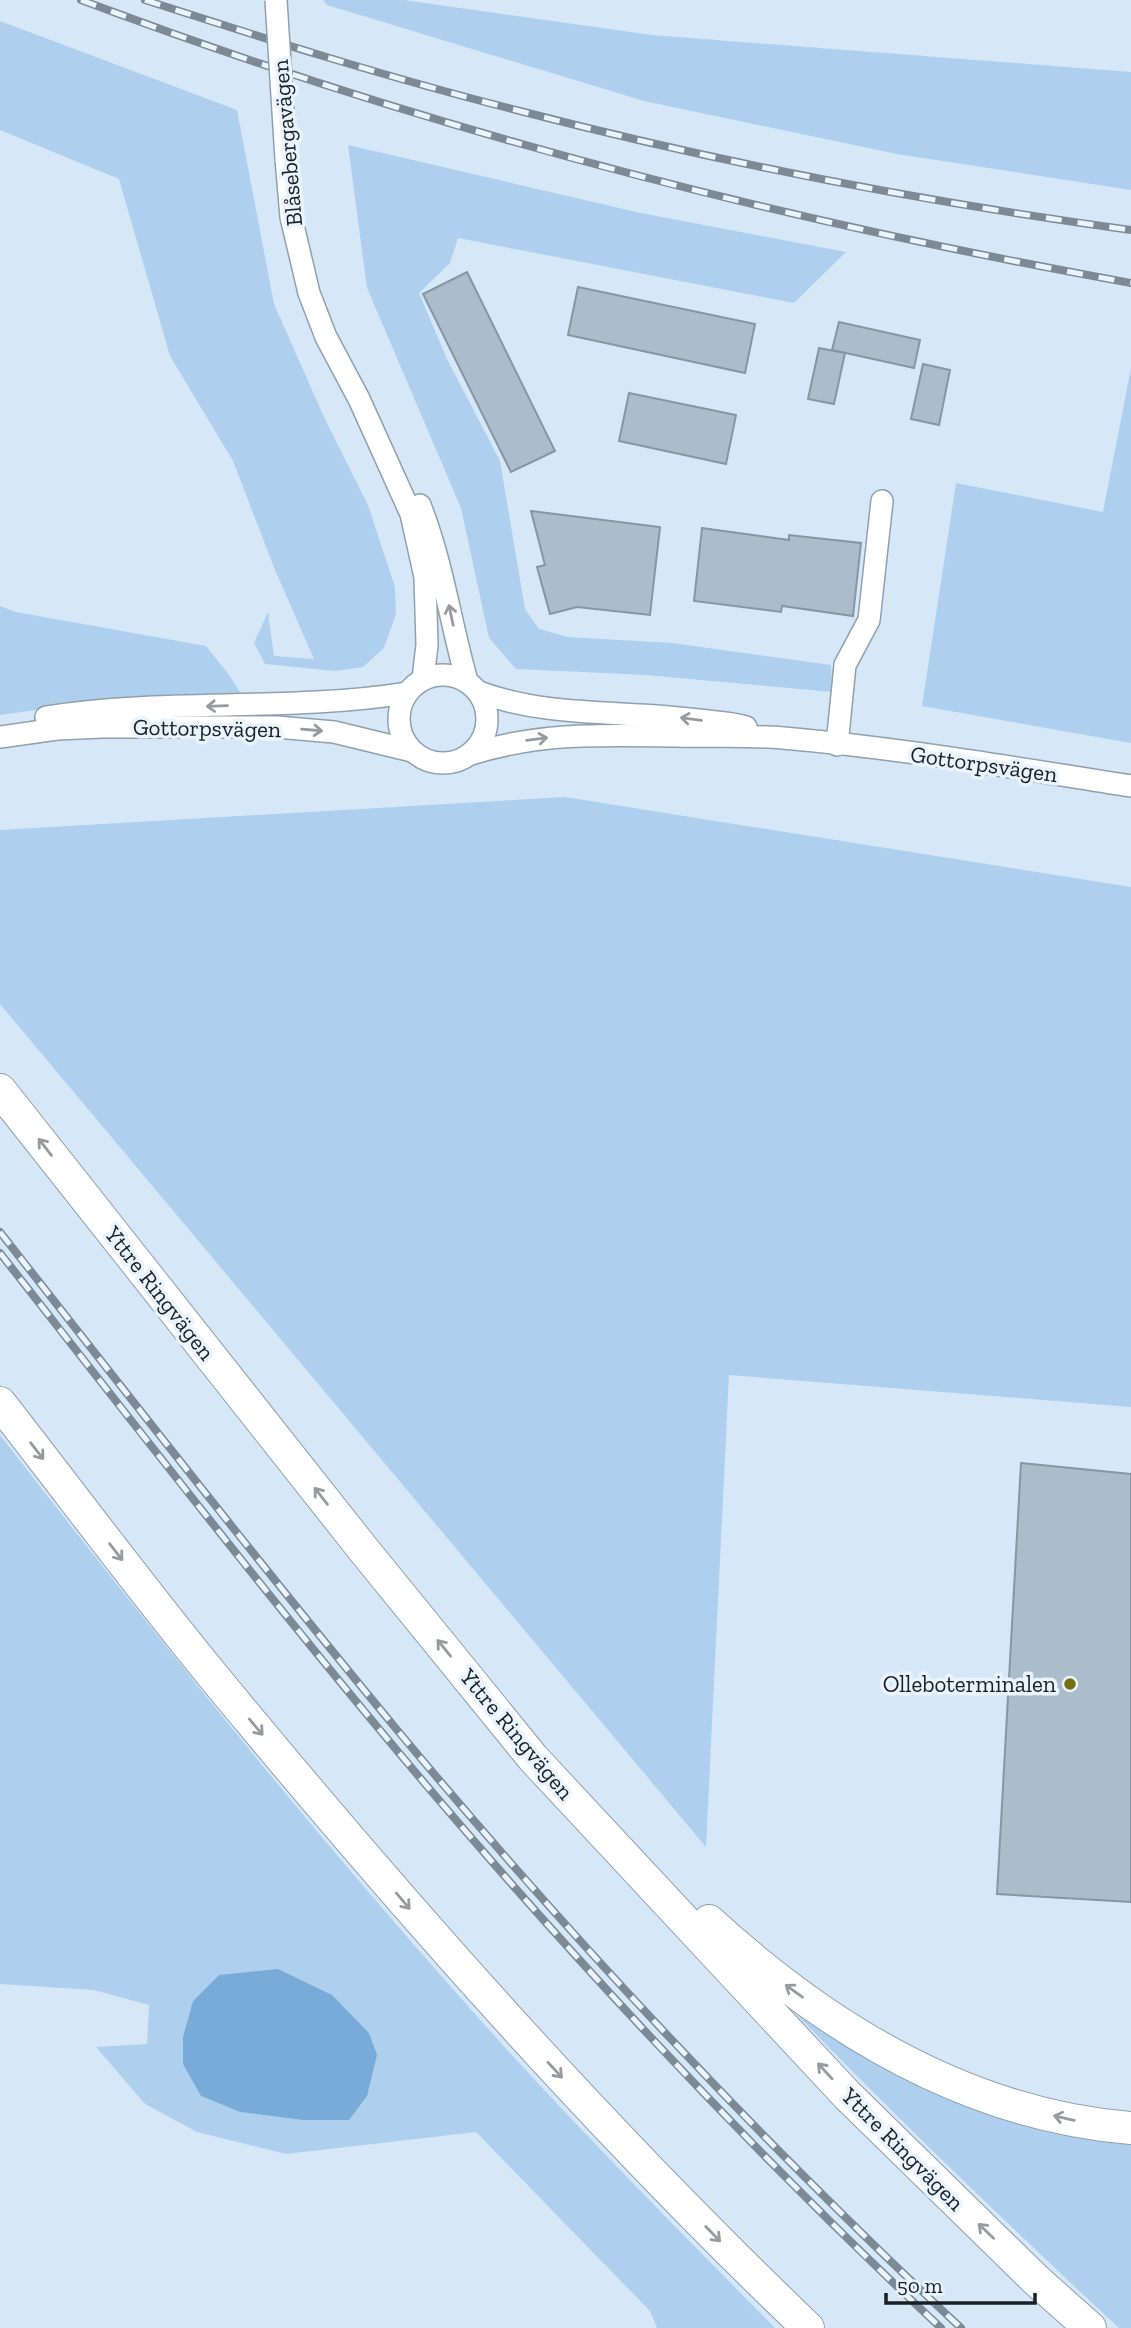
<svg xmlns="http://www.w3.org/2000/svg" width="1131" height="2328" font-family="'Zilla Slab',serif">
<rect width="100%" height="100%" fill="#d6e8f8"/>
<g fill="#aed0ee" fill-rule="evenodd">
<polygon points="323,0 404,0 652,35 1131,72 1131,190 897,154 644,101 327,5"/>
<polygon points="0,21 237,110 274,304 324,417 368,505 395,587 396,614 384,648 363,667 335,671 265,664 254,643 268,612 274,656 314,659 275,570 233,461 170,356 119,179 0,130"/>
<polygon points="348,145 641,213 846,252 794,303 458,238 450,263 419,293 447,359 500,461 525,609 539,629 568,637 672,643 831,665 832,692 646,675 516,669 489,638 461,508 367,288"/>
<polygon points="1131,368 1131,743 922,706 956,483 1103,512"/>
<polygon points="0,606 16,612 206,646 229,675 242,695 87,703 0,715"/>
<polygon points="565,797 1131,887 1131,1407 729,1375 706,1847 0,1004 0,830"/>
<path d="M0,1435C148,1626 299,1816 459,1996C560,2111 668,2219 775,2328H657L650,2311L476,2132L286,2154L197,2132L145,2104L96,2047L147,2044L149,2005L94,1990L0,1984ZM201,2096L349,2120H302L240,2112Z"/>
<path d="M775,1992L826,2025L1131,2137V2328H1119C1002,2219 886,2108 775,1992Z"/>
</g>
<polygon fill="#79abd8" points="278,1969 332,1995 369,2033 377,2055 367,2096 349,2120 302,2120 240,2112 201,2096 183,2064 183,2037 193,2001 219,1975"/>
<g fill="#abbccb" stroke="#8696a5" stroke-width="2">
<polygon points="467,272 555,451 511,472 423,294"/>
<polygon points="578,287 755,324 745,373 568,335"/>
<polygon points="839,322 920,340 914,368 832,350"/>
<polygon points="819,348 845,353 834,404 808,399"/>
<polygon points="923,364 950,370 939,425 911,419"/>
<polygon points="629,393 736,415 726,464 619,441"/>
<polygon points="531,511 660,527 650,615 577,607 550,614 537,567 545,565"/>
<polygon points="702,528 789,540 789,535 861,543 853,616 782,606 781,612 694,601"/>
<polygon points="1021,1463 1131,1474 1131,1902 997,1894"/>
</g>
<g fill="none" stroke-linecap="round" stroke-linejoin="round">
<g stroke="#8fa0ae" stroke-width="24">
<g id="minor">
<polyline points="286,159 291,217 309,293 326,337 359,399 411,514 425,577 427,645 423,679"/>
<path d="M420,505C443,564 450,621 467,681"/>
<circle cx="443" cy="719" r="44"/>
<path d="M479,692C549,718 625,710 698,720C714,722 731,722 746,727"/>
<path d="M46,717C165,698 287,712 407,693"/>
<polyline points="0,737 57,729 102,727 277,727 334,732 412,751"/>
<polyline points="837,745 845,665 869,620 882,501"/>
<path d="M471,754C542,732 603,735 677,736C712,737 748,735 783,738C900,748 1016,768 1131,786"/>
</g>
</g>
<g stroke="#8fa0ae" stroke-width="34">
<g id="highway">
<polyline points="0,1090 363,1549 533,1758 847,2095 1035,2279 1090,2328"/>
<path d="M0,1403C71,1494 140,1587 213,1676C400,1903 595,2124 808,2328"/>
<path d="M709,1921C827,2029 968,2115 1131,2128"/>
</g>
</g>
<use href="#minor" stroke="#fff" stroke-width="21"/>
<use href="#highway" stroke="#fff" stroke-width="32"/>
<g stroke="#7d8a95" stroke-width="8">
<g id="rail">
<path d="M81,0C422,128 773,219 1131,283"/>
<path d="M145,0C269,40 393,79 520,111C721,163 925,202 1131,230"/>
<path d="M0,1232C131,1399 262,1567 398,1731C573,1941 761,2141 961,2328"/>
<path d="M0,1253C160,1457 318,1662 488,1857C631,2021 782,2179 941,2328"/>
</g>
</g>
<use href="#rail" stroke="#e9f4fe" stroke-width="5" stroke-dasharray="16" stroke-linecap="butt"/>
<g stroke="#8fa0ae" stroke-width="24" stroke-linecap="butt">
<polyline id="minor-bridge" points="276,0 286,159"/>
</g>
<use href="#minor-bridge" stroke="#fff" stroke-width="21"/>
</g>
<defs><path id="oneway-shaft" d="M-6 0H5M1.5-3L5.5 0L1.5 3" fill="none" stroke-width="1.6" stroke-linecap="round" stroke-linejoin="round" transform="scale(1.75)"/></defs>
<g stroke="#989b9d">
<use href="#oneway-shaft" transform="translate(451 615) rotate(-102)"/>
<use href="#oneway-shaft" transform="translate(217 706) rotate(178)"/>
<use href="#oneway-shaft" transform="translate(691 719) rotate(-173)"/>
<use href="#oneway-shaft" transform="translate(312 730) rotate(5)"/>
<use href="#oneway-shaft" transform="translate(537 739) rotate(-7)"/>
<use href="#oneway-shaft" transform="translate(45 1147) rotate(-128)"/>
<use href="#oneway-shaft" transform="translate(37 1451) rotate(52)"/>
<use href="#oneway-shaft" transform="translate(321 1496) rotate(-128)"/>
<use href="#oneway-shaft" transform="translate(116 1552) rotate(52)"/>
<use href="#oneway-shaft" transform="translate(444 1648) rotate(-129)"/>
<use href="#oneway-shaft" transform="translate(256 1727) rotate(50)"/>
<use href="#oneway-shaft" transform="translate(403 1901) rotate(50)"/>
<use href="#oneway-shaft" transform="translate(794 1991) rotate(-144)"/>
<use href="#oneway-shaft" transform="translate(555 2070) rotate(47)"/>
<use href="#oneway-shaft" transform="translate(825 2071) rotate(-133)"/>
<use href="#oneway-shaft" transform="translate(1064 2118) rotate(-167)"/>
<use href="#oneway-shaft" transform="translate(986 2231) rotate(-136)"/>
<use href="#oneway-shaft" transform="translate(713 2234) rotate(46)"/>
</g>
<circle fill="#78700f" stroke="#e9f4fe" stroke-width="2.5" cx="1070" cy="1684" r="7"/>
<g text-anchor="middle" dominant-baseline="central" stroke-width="7" stroke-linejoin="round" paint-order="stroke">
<g font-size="23" fill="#192025" stroke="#e9f4fe">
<text transform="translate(287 143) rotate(-95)">Blåsebergavägen</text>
<text transform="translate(207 728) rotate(1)">Gottorpsvägen</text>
<text transform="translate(984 764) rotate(8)">Gottorpsvägen</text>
<text transform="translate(160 1293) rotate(52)">Yttre Ringvägen</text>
<text transform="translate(517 1734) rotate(50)">Yttre Ringvägen</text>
<text transform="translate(903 2149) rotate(45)">Yttre Ringvägen</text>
</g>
<g font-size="23" fill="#192025" stroke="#e9f4fe" text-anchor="end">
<text x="1056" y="1684">Olleboterminalen</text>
</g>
</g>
<path d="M886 2293v10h149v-10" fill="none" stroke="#192025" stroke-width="3.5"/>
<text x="897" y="2293" font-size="21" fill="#192025" stroke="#e9f4fe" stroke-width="5" paint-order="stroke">50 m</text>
</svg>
